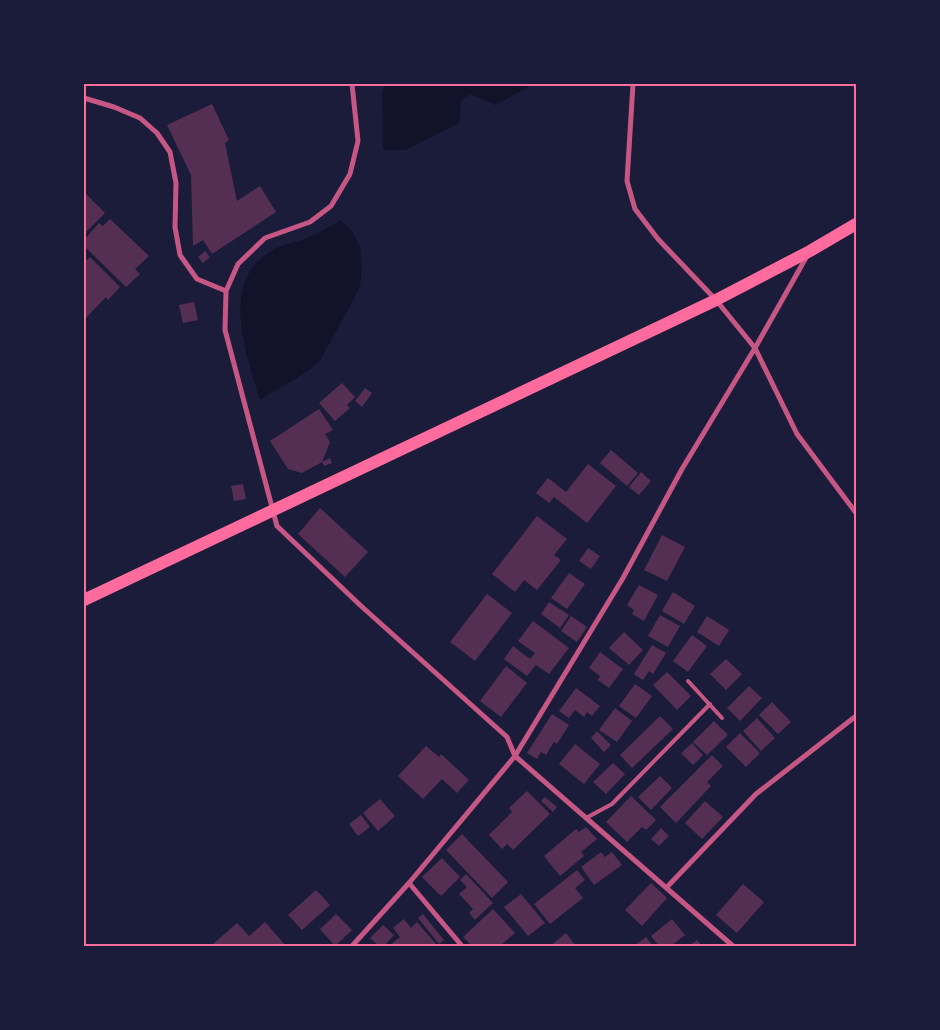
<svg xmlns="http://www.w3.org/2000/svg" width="940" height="1030" font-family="'Space Grotesk',sans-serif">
<rect width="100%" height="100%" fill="#1b1b3a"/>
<g fill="#12122b">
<polygon points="386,84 534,84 495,105 471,94 461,100 459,123 405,150 383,150 382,92"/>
<path d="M341,220L353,232L360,247L362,264L360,287L321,359L311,369L260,400C245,350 216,274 281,246C290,242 299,242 307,238C319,234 330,226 341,220Z"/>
</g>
<g fill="#542f53">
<polygon points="212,104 229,140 225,143 237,201 260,186 276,212 212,254 203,240 193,246 191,175 167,125"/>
<polygon points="85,193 105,213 84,234 84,195"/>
<polygon points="110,219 149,256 135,269 140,274 126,287 84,246 84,240 99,223 103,226"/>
<polygon points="205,251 210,257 203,263 198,257"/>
<polygon points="90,257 120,287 108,300 106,297 84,320 84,258 87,260"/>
<polygon points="194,302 198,320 183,323 179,305"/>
<polygon points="342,383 355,397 347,405 350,408 335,421 319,403"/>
<polygon points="365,388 372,393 362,407 355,401"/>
<polygon points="319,409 333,430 325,434 330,442 322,462 302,473 288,469 270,441"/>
<polygon points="611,450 638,473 627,486 600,463"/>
<polygon points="330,458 332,463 324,466 322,462"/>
<polygon points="588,464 616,486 587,523 554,497 549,503 536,493 548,478 566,492"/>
<polygon points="641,472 651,481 639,495 629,487"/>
<polygon points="243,484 246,499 234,501 231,486"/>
<polygon points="320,508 368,552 345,577 298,534"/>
<polygon points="537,516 567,539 554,555 561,560 537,590 524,580 515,592 492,574"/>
<polygon points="662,535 685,547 667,581 644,570"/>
<polygon points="588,548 600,556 591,569 579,561"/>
<polygon points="569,573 585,584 567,609 551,598"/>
<polygon points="639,585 658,595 644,621 632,614 634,610 627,605"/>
<polygon points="673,592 695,606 684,624 662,611"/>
<polygon points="487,594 512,613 475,661 450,642"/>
<polygon points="549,602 569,615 560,628 541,614"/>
<polygon points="660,615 680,626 668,647 648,636"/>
<polygon points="571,616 587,627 577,642 561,631"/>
<polygon points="707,616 729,630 719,646 697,632"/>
<polygon points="533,621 569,648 549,674 536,665 527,676 504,659 513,646 530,659 535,653 518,641"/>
<polygon points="624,632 643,650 629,665 609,648"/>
<polygon points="692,635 707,646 688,672 673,661"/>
<polygon points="652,645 666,653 653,674 649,671 643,680 634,674"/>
<polygon points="600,652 623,669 609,688 598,680 600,676 589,668"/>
<polygon points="726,659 742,674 726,690 710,674"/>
<polygon points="506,666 527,683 501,717 480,701"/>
<polygon points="667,672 691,696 677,710 653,685"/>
<polygon points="635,684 652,696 636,718 619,706"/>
<polygon points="749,686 762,698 740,721 727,708"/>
<polygon points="576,688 600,706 592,716 587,712 584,717 575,710 569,718 559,711"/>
<polygon points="772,702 791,722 778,734 759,715"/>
<polygon points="615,708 632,721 617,742 599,730"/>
<polygon points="552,714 569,725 557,744 554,742 546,755 541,752 537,759 527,753"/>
<polygon points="660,716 673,729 632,768 620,755"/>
<polygon points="757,718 775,738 761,751 743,731"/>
<polygon points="714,721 728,735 707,755 693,742"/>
<polygon points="597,731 611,745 604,752 591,738"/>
<polygon points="740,733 760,753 746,767 726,747"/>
<polygon points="692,743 703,755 693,765 681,753"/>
<polygon points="575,744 600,764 584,784 559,764"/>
<polygon points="426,746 439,757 441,754 469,780 457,793 442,779 423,799 398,776"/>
<polygon points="712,755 723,766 707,782 711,786 676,823 660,807"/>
<polygon points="613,763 625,774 606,794 593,782"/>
<polygon points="660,776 672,788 651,810 638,797"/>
<polygon points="527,791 550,814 513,850 507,844 502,849 489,835 512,812 509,808"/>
<polygon points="631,796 656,820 646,830 642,827 627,842 606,822"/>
<polygon points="545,797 557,807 553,812 541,801"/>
<polygon points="380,799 395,816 378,831 363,813"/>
<polygon points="705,801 723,817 702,839 685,823"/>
<polygon points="361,815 370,827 358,836 349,824"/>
<polygon points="586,827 597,839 581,852 584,856 560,876 544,856 576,829 579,832"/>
<polygon points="661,828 669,836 659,846 651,839"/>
<polygon points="462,834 508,882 492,898 446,850"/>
<polygon points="601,852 605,857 612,852 622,865 594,885 581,867"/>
<polygon points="442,858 460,877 441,896 422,877"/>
<polygon points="577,870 585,880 575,888 583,898 550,924 534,904"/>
<polygon points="466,874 493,903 475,920 469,913 473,909 459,894 467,887 460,880"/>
<polygon points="651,883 667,898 642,926 625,910"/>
<polygon points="743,884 764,902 737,933 716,915"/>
<polygon points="316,890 330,905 302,930 288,915"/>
<polygon points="521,894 545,923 528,936 504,907"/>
<polygon points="493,909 515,933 500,946 472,946 463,937"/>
<polygon points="336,914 352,930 335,946 320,929"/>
<polygon points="423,914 444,940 439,944 418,918"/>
<polygon points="404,919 411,928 417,922 437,945 389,946 400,937 393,928"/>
<polygon points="672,919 685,935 671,946 659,946 651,936"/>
<polygon points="265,922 286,946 214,946 213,944 237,923 249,936"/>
<polygon points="383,925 394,935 384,946 379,946 370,938"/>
<polygon points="566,933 576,946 550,946"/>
<polygon points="646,937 653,946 634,946"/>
<polygon points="697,940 702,946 689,946"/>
</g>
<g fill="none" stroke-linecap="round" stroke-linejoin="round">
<g stroke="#c65784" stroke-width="4">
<polyline points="688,681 722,718"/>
<polyline points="586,818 612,804 710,704"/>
</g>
<g stroke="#c65784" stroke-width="5">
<polyline points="352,84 358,141 350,174 331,206 310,222 265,238 238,264 226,291 225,330 277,526 360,605 507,737 515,756 733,946"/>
<polyline points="633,84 627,181 635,209 658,239 716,300 755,348 797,434 856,513"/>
<polyline points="84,98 114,107 140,118 157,133 170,152 176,183 175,227 180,255 197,279 226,291"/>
<polyline points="409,883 462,946"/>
<polyline points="667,887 756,794 856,716"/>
<polyline points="352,946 409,883 515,756 623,578 682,469 755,348 807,256"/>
</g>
<polyline stroke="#ff6b9d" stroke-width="12" points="84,600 716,300 810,251 856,224"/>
</g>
<rect width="940" height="1030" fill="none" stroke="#1b1b3a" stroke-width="170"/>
<rect x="85" y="85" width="770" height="860" fill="none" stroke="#ff6b9d" stroke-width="2"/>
</svg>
